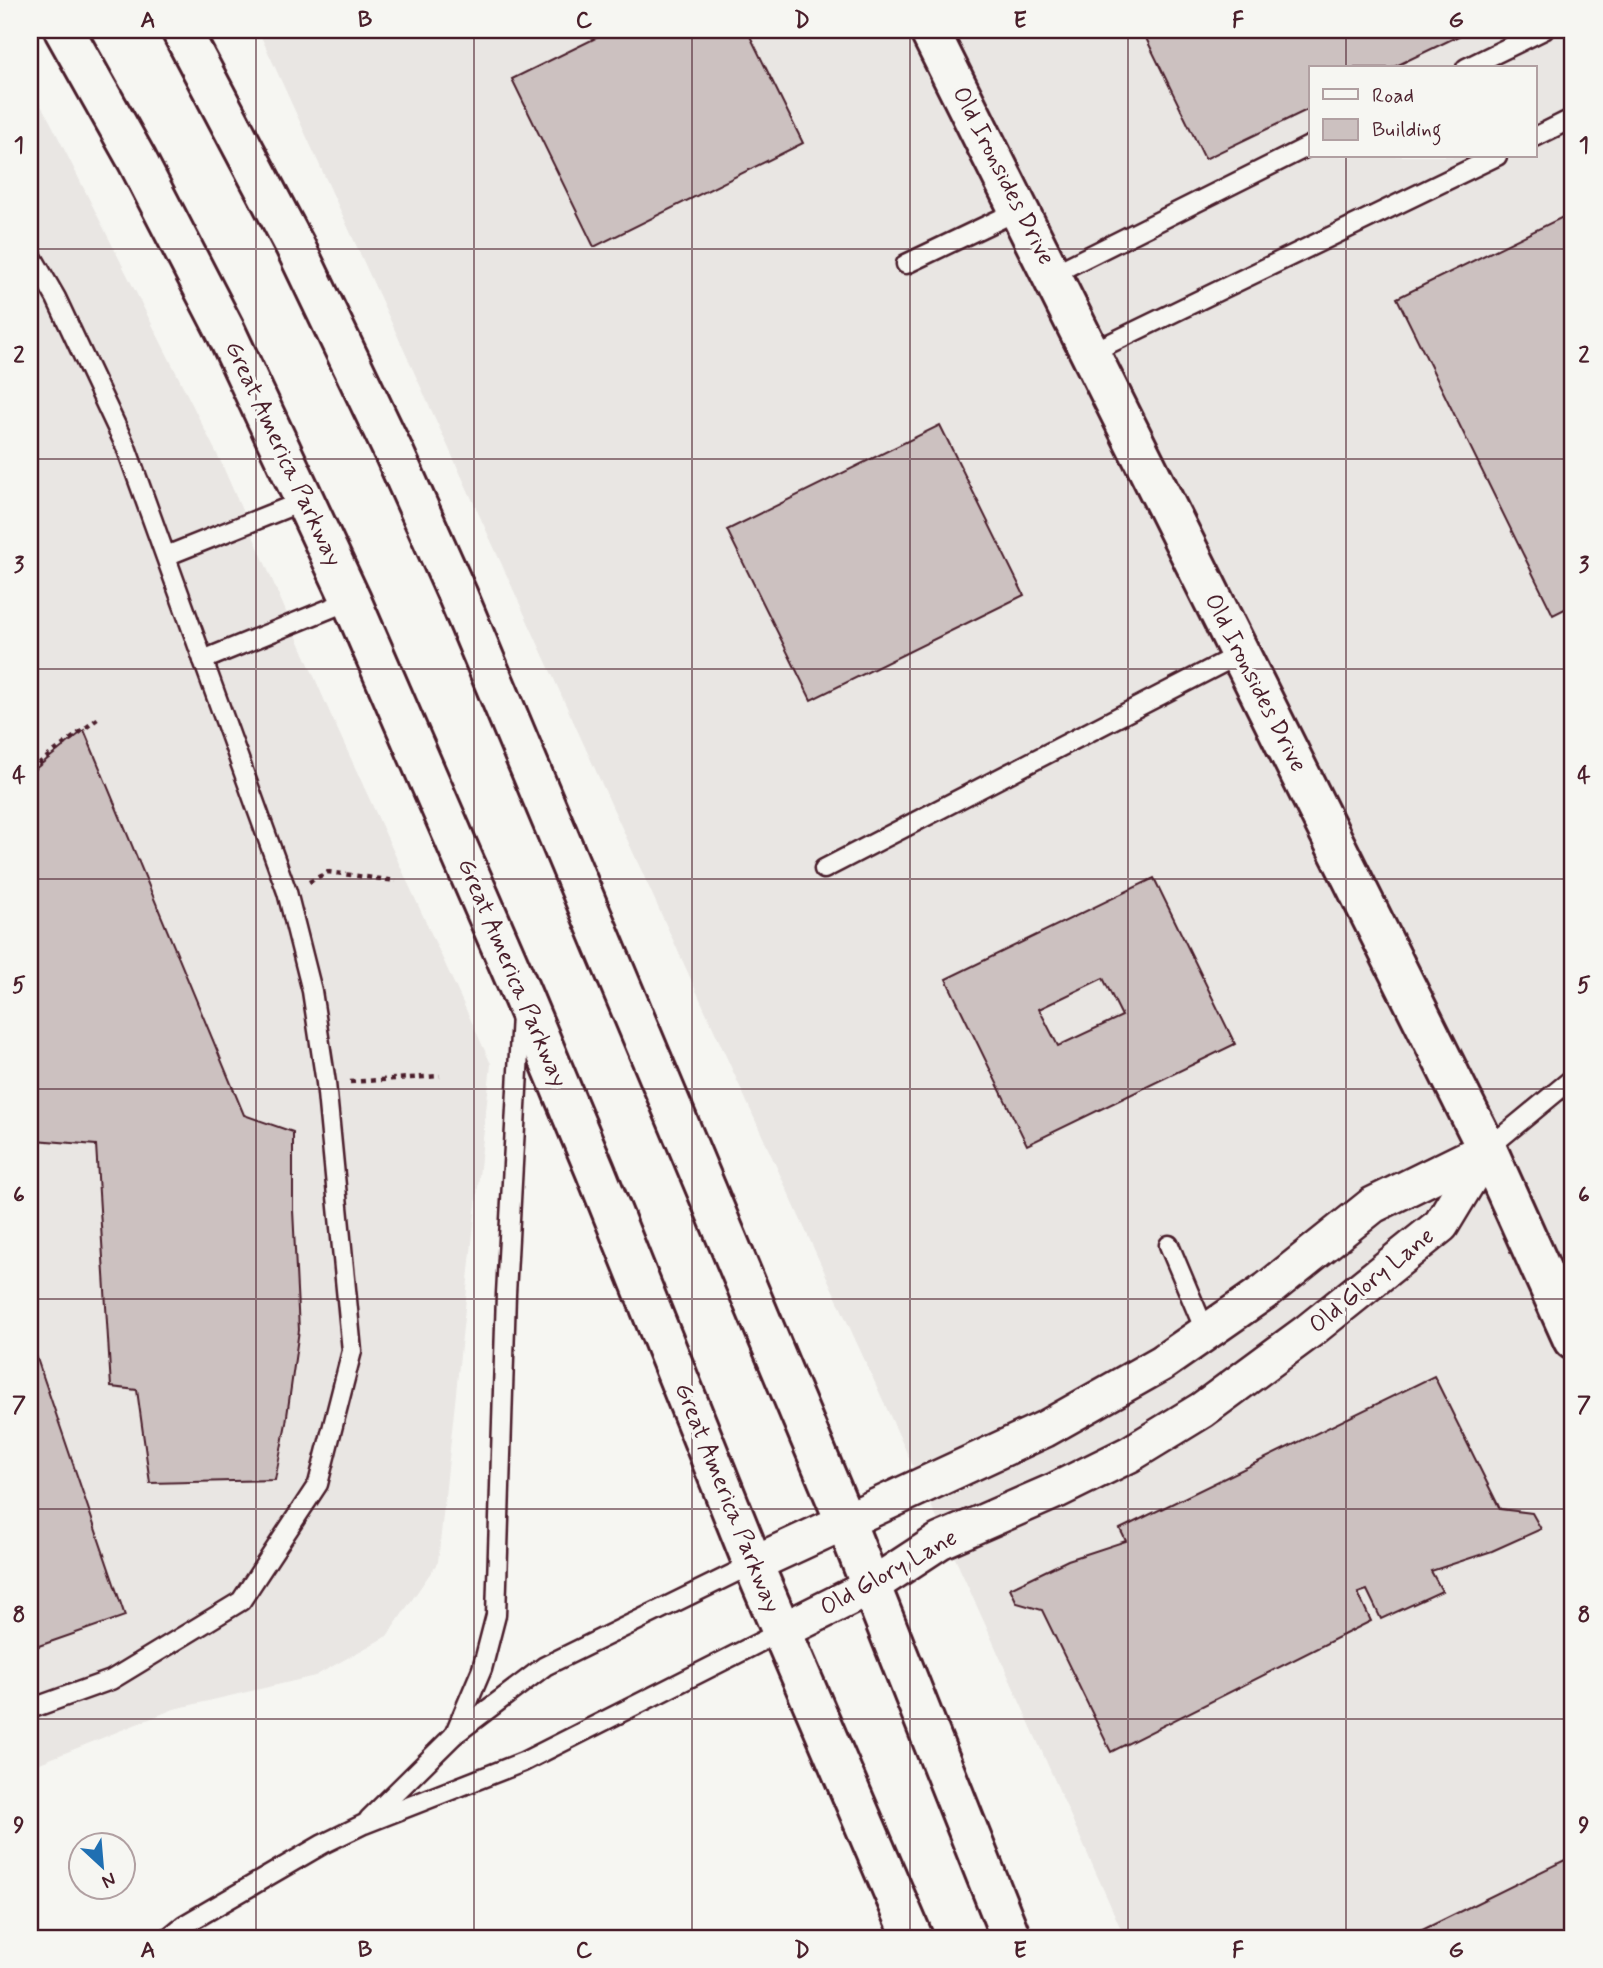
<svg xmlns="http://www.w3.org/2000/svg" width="1603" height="1968" font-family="Mynerve,sans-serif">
<rect width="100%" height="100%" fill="#f6f6f2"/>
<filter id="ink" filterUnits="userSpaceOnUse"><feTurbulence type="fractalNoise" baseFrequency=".0143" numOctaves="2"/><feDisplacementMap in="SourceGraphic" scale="14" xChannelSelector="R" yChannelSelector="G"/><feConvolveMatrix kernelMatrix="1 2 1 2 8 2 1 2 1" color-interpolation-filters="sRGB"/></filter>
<g filter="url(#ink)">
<g fill="#e9e6e3" fill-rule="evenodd">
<path d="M258,30H1573V1938H1125L985,1624ZM1311,68H1535V156H1311Z"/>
<polygon points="30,87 50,121 221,462 330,713 491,1064 438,1562 387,1636 315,1676 174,1709 30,1767"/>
</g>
<g fill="#ccc1c0" stroke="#4a1f2b" stroke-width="2" fill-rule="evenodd">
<polygon points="612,30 747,30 803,143 594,247 512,79"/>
<polygon points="1142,30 1471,30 1392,68 1311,68 1311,108 1205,159"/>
<polygon points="1573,212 1573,605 1553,615 1397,298"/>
<polygon points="940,425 1024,595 811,700 727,530"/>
<polygon points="84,730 244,1115 293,1132 293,1210 299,1330 286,1423 275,1480 150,1483 137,1390 111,1387 96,1145 35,1140 30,1126 30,773"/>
<path d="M1154,878L1235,1044L1027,1145L946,979ZM1103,978L1122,1016L1058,1046L1039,1009Z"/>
<polygon points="30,1338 125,1616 30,1649"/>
<polygon points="1434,1376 1500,1509 1532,1513 1541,1529 1492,1551 1431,1571 1442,1591 1381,1619 1367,1590 1358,1593 1371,1621 1111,1752 1042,1610 1017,1603 1010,1588 1068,1560 1126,1541 1120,1529"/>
<polygon points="1573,1856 1573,1938 1406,1938"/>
</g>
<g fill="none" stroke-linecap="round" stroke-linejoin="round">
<g stroke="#4a1f2b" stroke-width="23">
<g id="lane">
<polyline points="1466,68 1544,30"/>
<polyline points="1535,137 1573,118"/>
<polyline points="30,253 56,298 126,447 287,892 312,991 326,1083 352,1351 318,1484 241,1601 111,1680 30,1709"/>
<polyline points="906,264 1019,210"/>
<polyline points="1053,274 1311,145"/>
<polyline points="1090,353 1497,156"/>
<polyline points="166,556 306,500"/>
<polyline points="203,660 351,600"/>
<polyline points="824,869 1240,654"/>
<polyline points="1487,1149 1573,1078"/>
<polyline points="1169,1245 1206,1333"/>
<polyline points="454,1735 482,1669 496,1615 506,1294 521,1015"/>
<polyline points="369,1819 454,1735 545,1666 753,1564"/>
<polyline points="168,1938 184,1925 323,1844 364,1824 523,1762 782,1631"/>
</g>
</g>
<g stroke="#4a1f2b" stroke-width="40">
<g id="street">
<polyline points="753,1564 1045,1429 1162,1363 1267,1290 1373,1205 1487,1149"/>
<polyline points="782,1631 870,1587 940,1541 1057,1490 1130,1454 1202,1410 1309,1331 1441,1225 1487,1149"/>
</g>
</g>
<g stroke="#4a1f2b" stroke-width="44">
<polyline id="secondary" points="929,30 1487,1149 1573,1340"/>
</g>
<g stroke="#4a1f2b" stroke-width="44">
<g id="primary">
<polyline points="64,30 137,160 225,330 351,600 522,995 595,1170 753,1564 913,1938"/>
<polyline points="181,30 295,246 395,455 458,596 845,1521 1011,1938"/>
</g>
</g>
<g stroke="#4a1f2b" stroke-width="4.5" stroke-dasharray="5 5" stroke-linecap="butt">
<polyline points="30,143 39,137"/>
<polyline points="30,770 100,717"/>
<polyline points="309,882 328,872 396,881"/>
<polyline points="350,1082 440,1076"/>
</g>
<use href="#lane" stroke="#f6f6f2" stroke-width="18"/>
<use href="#street" stroke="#f6f6f2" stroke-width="35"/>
<use href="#secondary" stroke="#f6f6f2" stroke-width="38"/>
<use href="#primary" stroke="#f6f6f2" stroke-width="38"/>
</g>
</g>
<path fill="none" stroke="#4a1f2b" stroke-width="2" stroke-opacity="0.55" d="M256,30V1938M474,30V1938M692,30V1938M910,30V1938M1128,30V1938M1346,30V68M1346,156V1938M30,249H1573M30,459H1573M30,669H1573M30,879H1573M30,1089H1573M30,1299H1573M30,1509H1573M30,1719H1573"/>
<g text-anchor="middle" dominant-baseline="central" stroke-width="7" stroke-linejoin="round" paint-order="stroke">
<g font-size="24" fill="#4a1f2b" stroke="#f6f6f2">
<text transform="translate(1003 176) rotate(63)">Old Ironsides Drive</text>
<text transform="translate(283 454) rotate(65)">Great America Parkway</text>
<text transform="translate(1255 683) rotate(63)">Old Ironsides Drive</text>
<text transform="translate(512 973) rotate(67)">Great America Parkway</text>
<text transform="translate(1372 1281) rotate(-39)">Old Glory Lane</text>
<text transform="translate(727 1498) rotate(68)">Great America Parkway</text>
<text transform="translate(889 1573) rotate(-29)">Old Glory Lane</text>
</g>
</g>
<rect width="1603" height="1968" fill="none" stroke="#f6f6f2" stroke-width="77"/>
<rect x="1309" y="66" width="228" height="91" fill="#f6f6f2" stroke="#b1a0a2" stroke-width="2"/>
<rect x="1323" y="89" width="35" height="10" fill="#f6f6f2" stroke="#b1a0a2" stroke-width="2"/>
<text x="1372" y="102" font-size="21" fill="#4a1f2b">Road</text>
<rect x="1323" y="119" width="35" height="21" fill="#ccc1c0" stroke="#b1a0a2" stroke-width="2"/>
<text x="1372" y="136" font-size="21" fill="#4a1f2b">Building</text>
<g transform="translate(102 1866) rotate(154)"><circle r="33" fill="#f6f6f2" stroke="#b1a0a2" stroke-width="2"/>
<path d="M0-5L12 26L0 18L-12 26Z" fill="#1f6fb2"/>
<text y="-10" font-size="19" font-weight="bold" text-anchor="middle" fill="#4a1f2b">N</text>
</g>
<rect x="38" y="38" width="1526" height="1892" fill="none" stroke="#4a1f2b" stroke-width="2.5"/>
<g font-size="23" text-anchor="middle" font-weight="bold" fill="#4a1f2b">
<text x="148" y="27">A</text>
<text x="365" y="27">B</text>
<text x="584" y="27">C</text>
<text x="802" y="27">D</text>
<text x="1020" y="27">E</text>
<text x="1238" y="27">F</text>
<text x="1456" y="27">G</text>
<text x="19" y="152">1</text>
<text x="1584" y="152">1</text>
<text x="19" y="362">2</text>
<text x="1584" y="362">2</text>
<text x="19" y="572">3</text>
<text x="1584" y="572">3</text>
<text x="19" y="782">4</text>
<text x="1584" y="782">4</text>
<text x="19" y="992">5</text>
<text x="1584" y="992">5</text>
<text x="19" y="1202">6</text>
<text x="1584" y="1202">6</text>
<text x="19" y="1412">7</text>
<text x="1584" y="1412">7</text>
<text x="19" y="1622">8</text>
<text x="1584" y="1622">8</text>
<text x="19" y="1832">9</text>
<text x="1584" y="1832">9</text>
<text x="148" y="1957">A</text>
<text x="365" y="1957">B</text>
<text x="584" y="1957">C</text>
<text x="802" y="1957">D</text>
<text x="1020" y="1957">E</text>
<text x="1238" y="1957">F</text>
<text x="1456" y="1957">G</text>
</g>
</svg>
